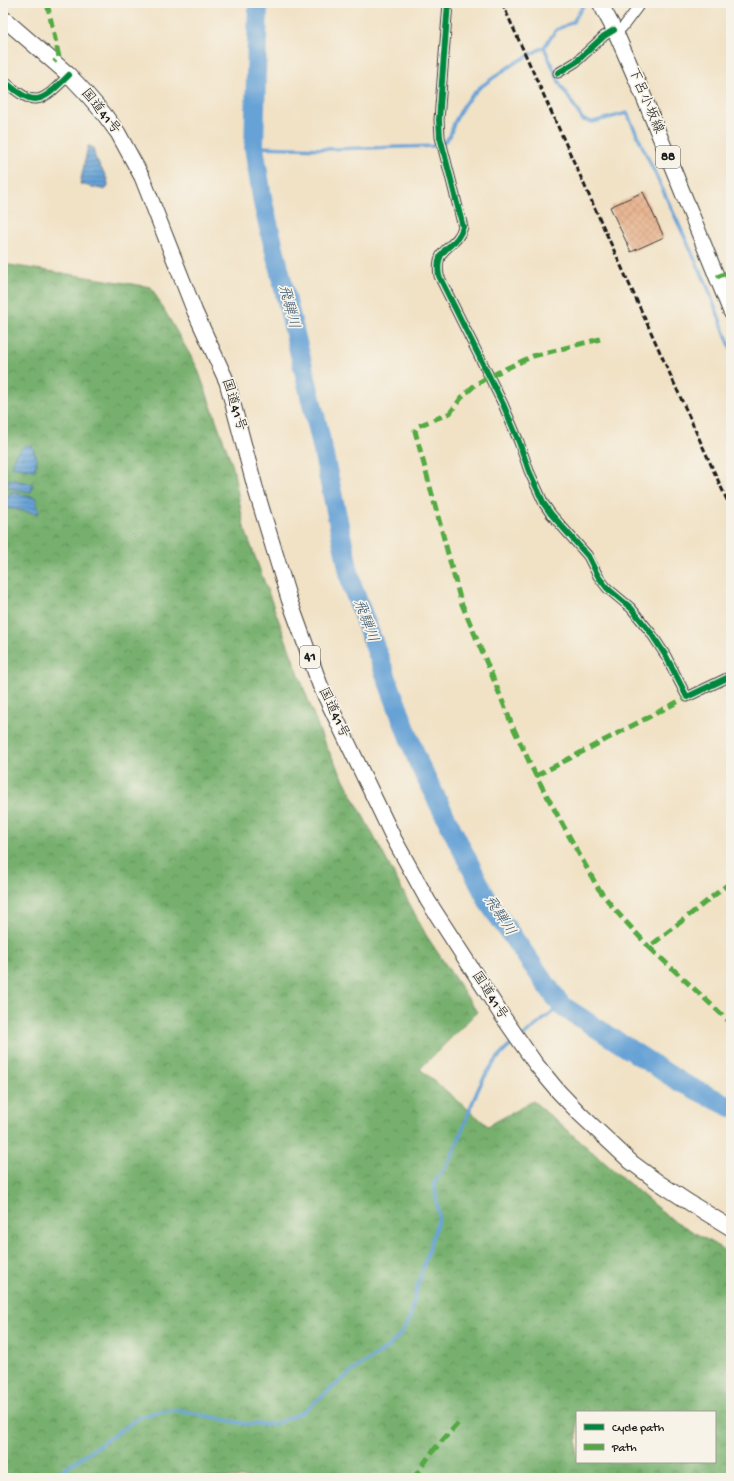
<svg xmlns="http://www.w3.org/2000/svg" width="734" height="1481" font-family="'Gochi Hand','Klee One',sans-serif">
<defs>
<pattern id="forest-crowns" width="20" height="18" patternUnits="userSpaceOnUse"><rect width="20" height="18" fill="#77b06e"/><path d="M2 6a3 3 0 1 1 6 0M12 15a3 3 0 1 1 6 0" fill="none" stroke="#618e5a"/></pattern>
<pattern id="water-rules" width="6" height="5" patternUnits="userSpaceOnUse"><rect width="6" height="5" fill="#66a2d6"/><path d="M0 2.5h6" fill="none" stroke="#5383ad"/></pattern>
<pattern id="building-cross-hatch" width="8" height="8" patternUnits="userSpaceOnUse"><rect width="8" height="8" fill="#e8b592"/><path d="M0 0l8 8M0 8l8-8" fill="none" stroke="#c69b7d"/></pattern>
</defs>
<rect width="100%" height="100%" fill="#f7f3e8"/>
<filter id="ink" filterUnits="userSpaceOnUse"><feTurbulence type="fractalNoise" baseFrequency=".025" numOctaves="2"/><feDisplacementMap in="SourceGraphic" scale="8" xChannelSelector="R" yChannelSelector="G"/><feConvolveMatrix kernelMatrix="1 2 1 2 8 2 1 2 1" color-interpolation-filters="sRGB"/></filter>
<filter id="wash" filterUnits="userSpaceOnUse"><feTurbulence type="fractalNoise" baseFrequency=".012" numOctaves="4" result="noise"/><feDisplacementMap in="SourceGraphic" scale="16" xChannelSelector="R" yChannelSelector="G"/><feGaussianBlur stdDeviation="0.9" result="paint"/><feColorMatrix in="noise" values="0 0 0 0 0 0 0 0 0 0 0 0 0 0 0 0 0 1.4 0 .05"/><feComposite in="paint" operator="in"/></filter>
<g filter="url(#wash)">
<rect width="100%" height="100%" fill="#f1e2c6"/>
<path fill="url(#forest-crowns)" stroke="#4a6645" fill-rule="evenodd" d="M3,264L151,287L197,367L233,467L244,527L323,740L426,935L477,1012L420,1069L488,1126L533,1101L668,1217L731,1254V1478H3ZM577,1412H715V1462H577Z"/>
<g fill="url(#water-rules)" stroke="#415f79">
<path d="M88,146H90L93,148C94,151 94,154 95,157C99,167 109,176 108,187L105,190L80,184Z"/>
<polygon points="25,445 32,446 37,459 35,470 12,466 15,455"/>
<polygon points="9,479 33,484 31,492 8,488"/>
<polygon points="11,492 36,498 39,514 3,507"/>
</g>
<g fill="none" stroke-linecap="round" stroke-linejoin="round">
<g stroke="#66a2d6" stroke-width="3.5">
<polyline points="544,47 560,84 583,120 593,122 627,113 706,283 731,349"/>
<polyline points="254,147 328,149 440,146 450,136 454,123 465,103 479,88 513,64 544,47 556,30 573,22 583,6 586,3"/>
<polyline points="521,1038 561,1005"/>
<path d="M54,1478L60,1472L140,1417L161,1411L179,1410L246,1424H274L303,1412L355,1369L386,1349L399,1336L409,1321L417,1288L439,1216L434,1183C438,1176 444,1170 448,1163C471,1119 473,1073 516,1041"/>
</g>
<polyline stroke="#66a2d6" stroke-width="20" points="258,3 254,147 263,203 319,432 352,586 419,764 490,905 561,1005 680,1082 731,1107"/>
</g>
<g id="blocks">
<polygon fill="url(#building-cross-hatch)" points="643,192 664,237 631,252 610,207"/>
</g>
</g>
<g filter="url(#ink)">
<use href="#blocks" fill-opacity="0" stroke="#3c3a36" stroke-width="1"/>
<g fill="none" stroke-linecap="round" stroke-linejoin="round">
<g stroke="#3c3a36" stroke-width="11">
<g id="minor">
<path d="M448,3L439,120L440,137L463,227C456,251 434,244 439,276L503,404L519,442L529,471L544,504L551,514L588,556L598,576L607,588L631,608L651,633L666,656L687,697L731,676"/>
<polyline points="616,33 623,27 641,3"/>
<polyline points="558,73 576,62 604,36 614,30"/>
<path d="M3,80C35,108 40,104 69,75"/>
</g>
</g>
<g stroke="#3c3a36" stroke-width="17">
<polyline id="primary" points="600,3 616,33 643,95 731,312"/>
</g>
<g stroke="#3c3a36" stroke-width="17">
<polyline id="trunk" points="3,18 69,75 85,92 104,114 118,133 142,177 195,312 227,382 255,487 289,599 320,685 394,839 428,901 501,1014 535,1063 558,1091 580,1114 631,1162 658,1182 690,1203 731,1228"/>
</g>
<use href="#minor" stroke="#fff" stroke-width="9"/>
<use href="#primary" stroke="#fff" stroke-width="15"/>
<use href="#trunk" stroke="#fff" stroke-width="15"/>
<polyline stroke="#1c1c1c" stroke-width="3" stroke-dasharray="6 3" stroke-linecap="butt" points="502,3 731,509"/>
<g stroke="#52a943" stroke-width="5" stroke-dasharray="10 5" stroke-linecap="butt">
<polyline points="47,3 59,57 54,62"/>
<polyline points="717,277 731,271"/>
<polyline points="600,339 533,356 488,377 475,385 462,397 450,413 418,426 415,431 461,602 491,673 512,725 535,774 564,827 598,888 615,910 649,947"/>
<polyline points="536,776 687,697"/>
<polyline points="731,882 649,947 731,1023"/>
<polyline points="414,1478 432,1452 461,1420"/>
</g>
<g stroke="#f7f3e8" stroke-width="8">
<g id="cycleway">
<path d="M448,3L439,120L440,137L463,227C456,251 434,244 439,276L503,404L519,442L529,471L544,504L551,514L588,556L598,576L607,588L631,608L651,633L666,656L687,697L731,676"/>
<polyline points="558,73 576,62 604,36 614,30"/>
<path d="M3,80C35,108 40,104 69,75"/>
</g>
</g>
<use href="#cycleway" stroke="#00873e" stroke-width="6"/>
</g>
</g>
<g text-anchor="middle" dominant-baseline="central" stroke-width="3.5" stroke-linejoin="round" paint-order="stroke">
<g fill="#f7f3e8" stroke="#5e5c59" stroke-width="1">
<rect x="656" y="146" width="24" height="22" rx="3"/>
<rect x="300" y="646" width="20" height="22" rx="3"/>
</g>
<g font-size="13" font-weight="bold" fill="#1c1c1c">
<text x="668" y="157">88</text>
<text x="310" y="657">41</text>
</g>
<g font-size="14" fill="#1c1c1c" stroke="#f7f3e8">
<text transform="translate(645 101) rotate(67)">下呂小坂線</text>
<text transform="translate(100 112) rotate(51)">国道41号</text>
<text transform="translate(233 405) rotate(73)">国道41号</text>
<text transform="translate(333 713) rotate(65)">国道41号</text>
<text transform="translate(489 996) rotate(57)">国道41号</text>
</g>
<g font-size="15" font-style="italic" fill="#3d5870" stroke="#f7f3e8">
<text transform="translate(288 307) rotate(76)">飛騨川</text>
<text transform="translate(365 621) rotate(70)">飛騨川</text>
<text transform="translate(499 916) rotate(57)">飛騨川</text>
</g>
</g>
<rect width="734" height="1481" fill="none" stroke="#f7f3e8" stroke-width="16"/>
<rect x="576" y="1411" width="140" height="52" fill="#f7f3e8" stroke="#9f9d96"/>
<rect x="584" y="1424" width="20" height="6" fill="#00873e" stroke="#9f9d96"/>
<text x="612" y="1431" font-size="12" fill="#1c1c1c">Cycle path</text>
<rect x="584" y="1444" width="20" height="6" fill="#52a943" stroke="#9f9d96"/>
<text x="612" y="1451" font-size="12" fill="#1c1c1c">Path</text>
</svg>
